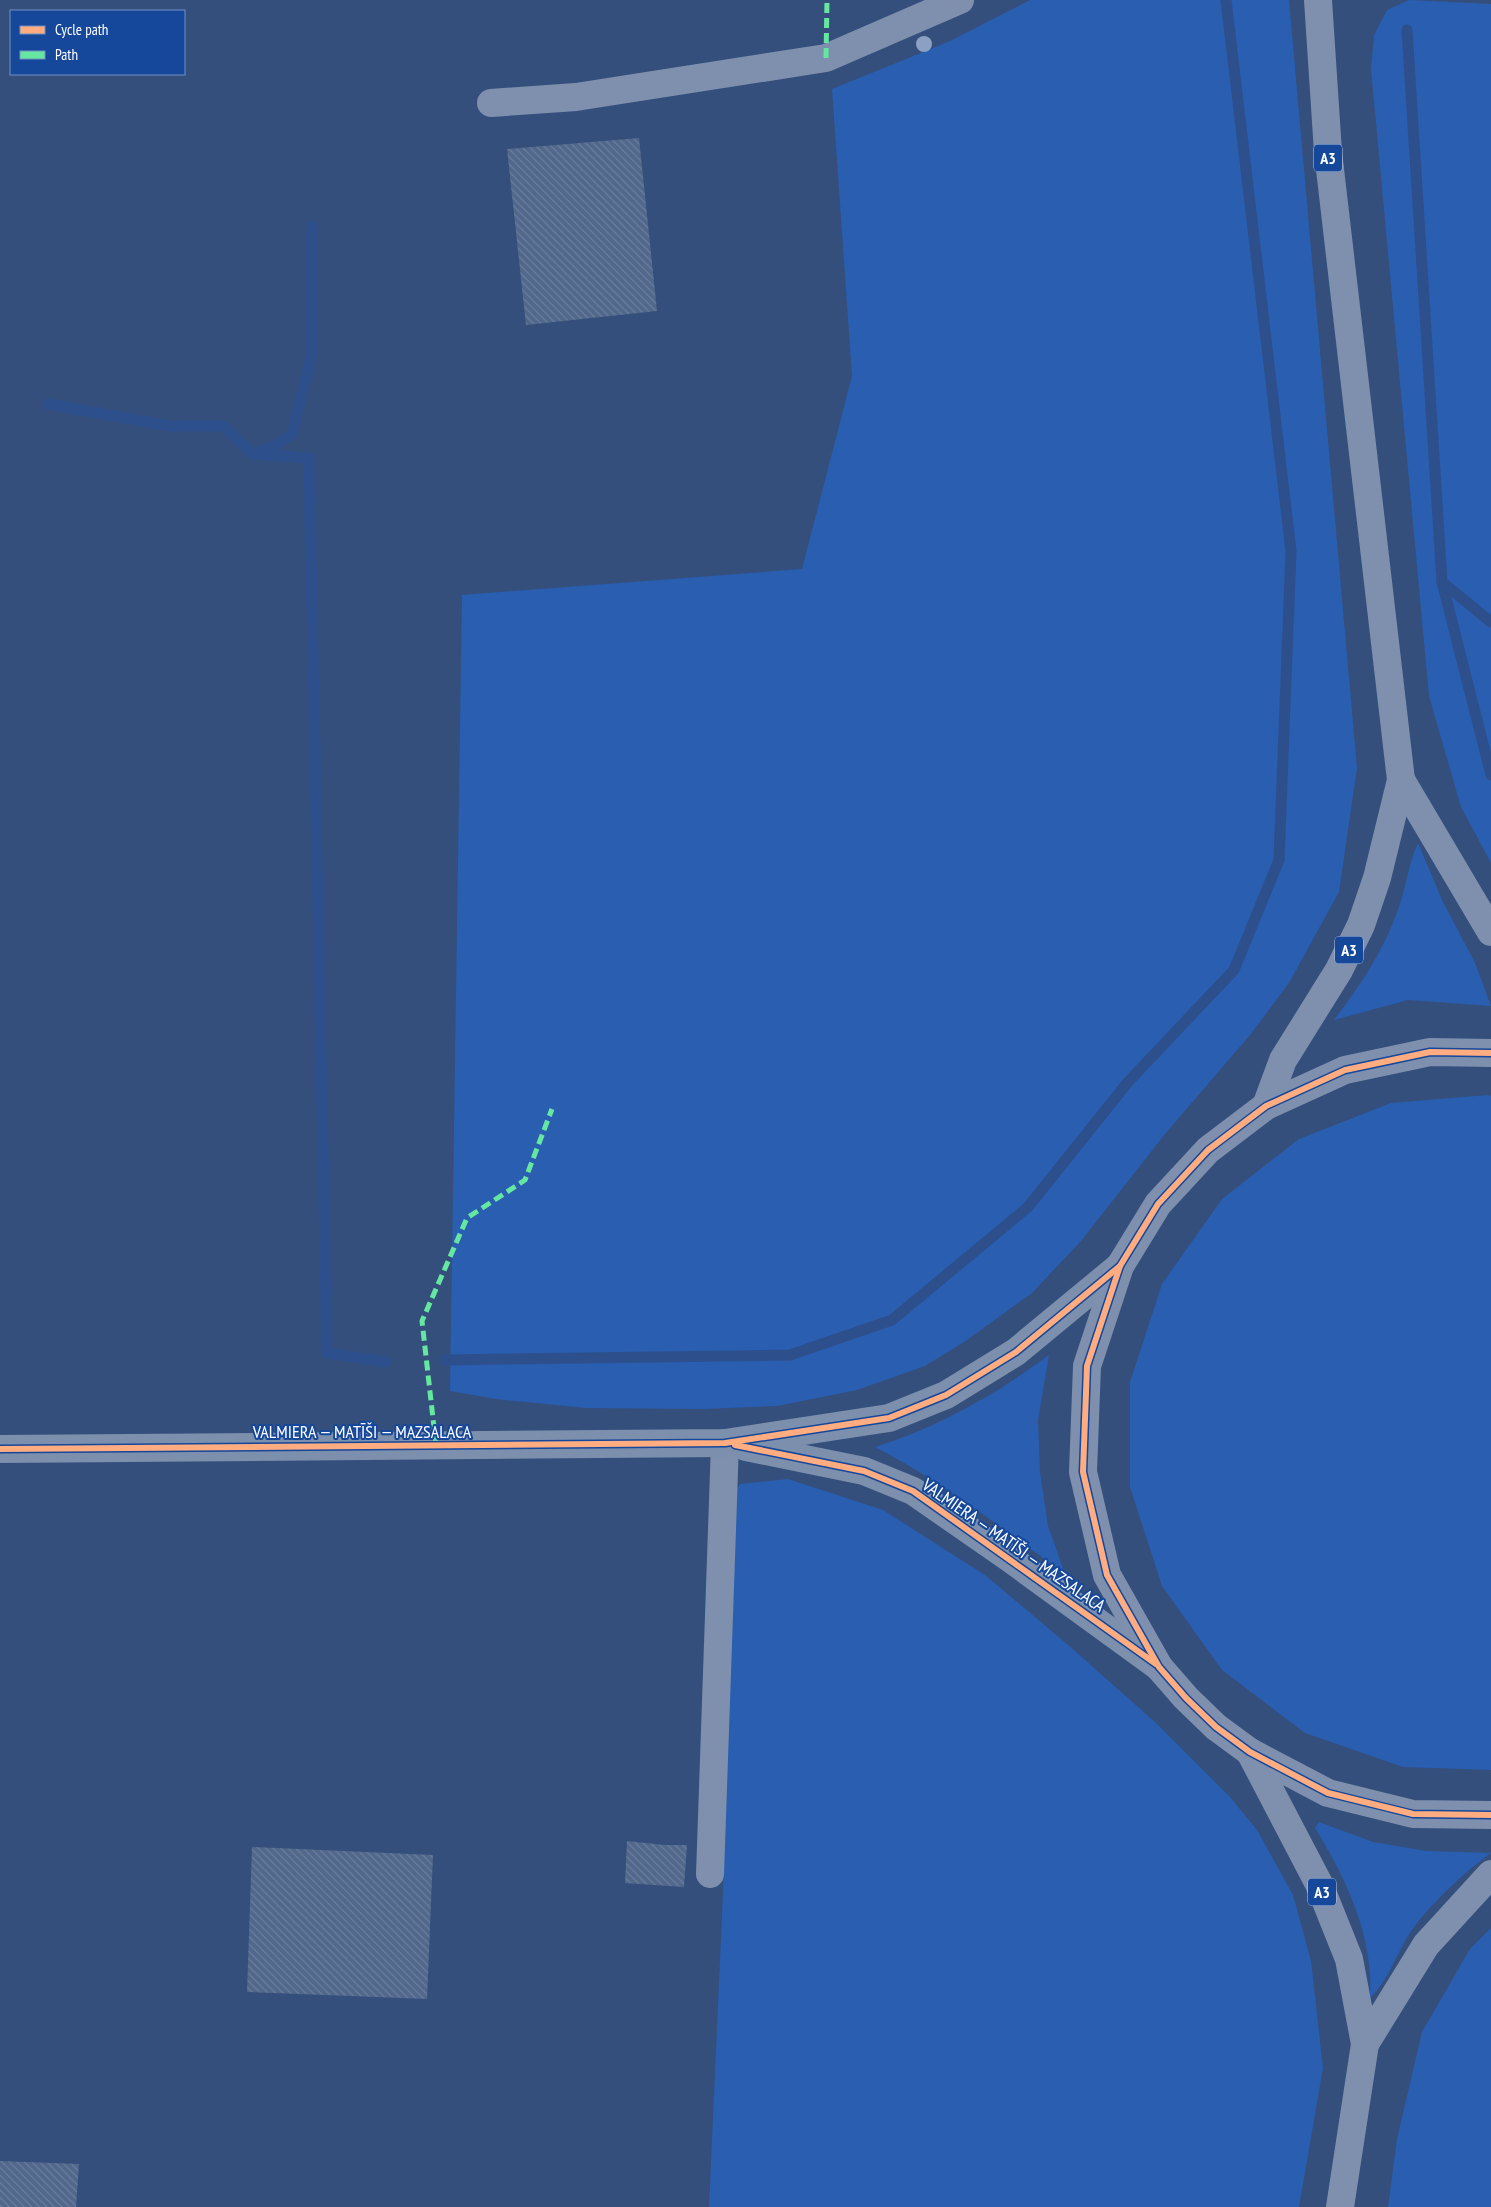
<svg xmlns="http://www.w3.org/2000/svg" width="1491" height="2207" font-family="'PT Sans Narrow',sans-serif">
<defs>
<pattern id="building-back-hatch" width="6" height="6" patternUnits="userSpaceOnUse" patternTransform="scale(1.25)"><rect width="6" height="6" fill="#51678b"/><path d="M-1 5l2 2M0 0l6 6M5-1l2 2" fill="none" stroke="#6b7e9c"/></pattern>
</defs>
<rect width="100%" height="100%" fill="#344f7c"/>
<g fill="#2a5eb1">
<polygon points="1030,0 1289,0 1357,768 1339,892 1289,983 1250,1035 1165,1134 1081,1241 1032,1293 967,1340 925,1366 857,1390 777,1406 704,1409 586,1408 496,1399 450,1391 462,595 802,569 852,376 832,89 948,42"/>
<polygon points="1409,0 1491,4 1491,863 1461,807 1429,696 1371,69 1374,35 1387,10"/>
<path d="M1418,843L1443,902L1475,963L1491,1006L1408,1000L1334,1020C1360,986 1384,950 1398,910C1406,888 1408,865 1418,843Z"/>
<polygon points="1488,1095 1491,1096 1491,1770 1403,1767 1305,1733 1222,1670 1162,1586 1130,1487 1130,1382 1162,1284 1222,1199 1299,1139 1391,1103"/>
<path d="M1049,1355L1038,1420L1040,1472L1048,1526L1065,1574C1003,1529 943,1482 875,1447C937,1428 997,1394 1049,1355Z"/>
<polygon points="788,1479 883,1510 985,1575 1067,1644 1155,1722 1230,1797 1257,1830 1293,1895 1311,1961 1323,2068 1299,2207 709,2207 723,1893 730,1500 740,1484"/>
<path d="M1319,1822L1373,1842L1426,1851L1491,1853C1467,1869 1423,1911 1408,1936C1395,1957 1388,1981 1370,1998C1374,1937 1346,1878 1315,1828Z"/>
<polygon points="1491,1928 1491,2207 1388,2207 1397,2139 1422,2032 1470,1949"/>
</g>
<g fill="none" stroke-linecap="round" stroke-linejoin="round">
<g stroke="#2d508d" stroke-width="11">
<polyline points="1407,30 1442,582 1491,775"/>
<polyline points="48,404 170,426 223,426 253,454 275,446 292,434 312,353 312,226"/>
<polyline points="253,454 309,458 327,1353 386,1362"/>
<polyline points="1442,582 1491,622"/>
<polyline points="445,1360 790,1355 892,1320 1028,1207 1128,1082 1234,970 1279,860 1291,551 1226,0"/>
</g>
</g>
<g fill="url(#building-back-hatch)">
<polygon points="639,138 657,311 526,325 507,149"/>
<polygon points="627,1841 664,1845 687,1845 684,1887 625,1883"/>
<polygon points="252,1847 433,1855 427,1999 247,1992"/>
<polygon points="0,2161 79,2164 76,2207 0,2207"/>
</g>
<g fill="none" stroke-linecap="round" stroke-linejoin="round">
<g stroke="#7f90ae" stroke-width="28">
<polyline points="491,103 576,97 826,58 960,0"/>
<polyline points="710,1874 725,1443"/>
</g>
<g stroke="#7c8fac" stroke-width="28">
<polyline points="746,1447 864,1471 913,1491 1008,1557 1159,1667"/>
<polyline points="0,1449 725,1443 889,1418 946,1395 1016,1352 1120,1266"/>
</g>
<g stroke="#7e90ad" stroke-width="28">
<polyline points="1401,780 1491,932"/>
<polyline points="1491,1053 1430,1052 1345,1070 1266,1106 1208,1150 1158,1204 1120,1266 1087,1366 1083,1472 1107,1575 1159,1667 1186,1698 1216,1727 1250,1752 1328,1793 1413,1814 1491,1815"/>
<polyline points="1266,1106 1283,1060 1339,970 1361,925 1377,878 1401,780 1328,152 1318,0"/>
<polyline points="1250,1752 1319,1884 1349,1959 1365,2044 1340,2207"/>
<polyline points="1365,2044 1426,1945 1491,1874"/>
</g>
<g stroke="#66e7a1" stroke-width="5" stroke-dasharray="10 5" stroke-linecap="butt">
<polyline points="826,58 827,0"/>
<polyline points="436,1445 422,1321 467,1218 525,1180 552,1109"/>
</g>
<g stroke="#15479b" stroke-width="9">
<g id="cycleway">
<polyline points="1491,1053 1430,1052 1345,1070 1266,1106 1208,1150 1158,1204 1120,1266 1087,1366 1083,1472 1107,1575 1159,1667 1186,1698 1216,1727 1250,1752 1328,1793 1413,1814 1491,1815"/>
<polyline points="735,1445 864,1471 913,1491 1156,1664"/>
<polyline points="0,1449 725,1443 889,1418 946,1395 1016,1352 1120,1266"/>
</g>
</g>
<use href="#cycleway" stroke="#ffac80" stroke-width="6"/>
</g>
<circle fill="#8ba0c3" cx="924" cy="44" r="8"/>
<g text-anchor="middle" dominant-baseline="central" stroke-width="4" stroke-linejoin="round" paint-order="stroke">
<g fill="#15479b" stroke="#b9c8e1" stroke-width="1">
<rect x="1314" y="144.5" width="28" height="27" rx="4"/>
<rect x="1335" y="936.5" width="28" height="27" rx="4"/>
<rect x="1308" y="1878.5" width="28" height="27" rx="4"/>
</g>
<g font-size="16" font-weight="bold" fill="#fff">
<text x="1328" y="158">A3</text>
<text x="1349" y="950">A3</text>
<text x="1322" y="1892">A3</text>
</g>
<g font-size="18" fill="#fff" stroke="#15479b">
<text x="362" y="1431">VALMIERA — MATĪŠI — MAZSALACA</text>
<text transform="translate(1014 1545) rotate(35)">VALMIERA — MATĪŠI — MAZSALACA</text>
</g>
</g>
<rect x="10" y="10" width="175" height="65" fill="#15479b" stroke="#7391c3"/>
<rect x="20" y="26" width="25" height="8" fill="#ffac80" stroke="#7391c3"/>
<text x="55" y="35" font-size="15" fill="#ffffff">Cycle path</text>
<rect x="20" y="51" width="25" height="8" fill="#66e7a1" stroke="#7391c3"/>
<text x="55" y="60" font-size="15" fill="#ffffff">Path</text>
</svg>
